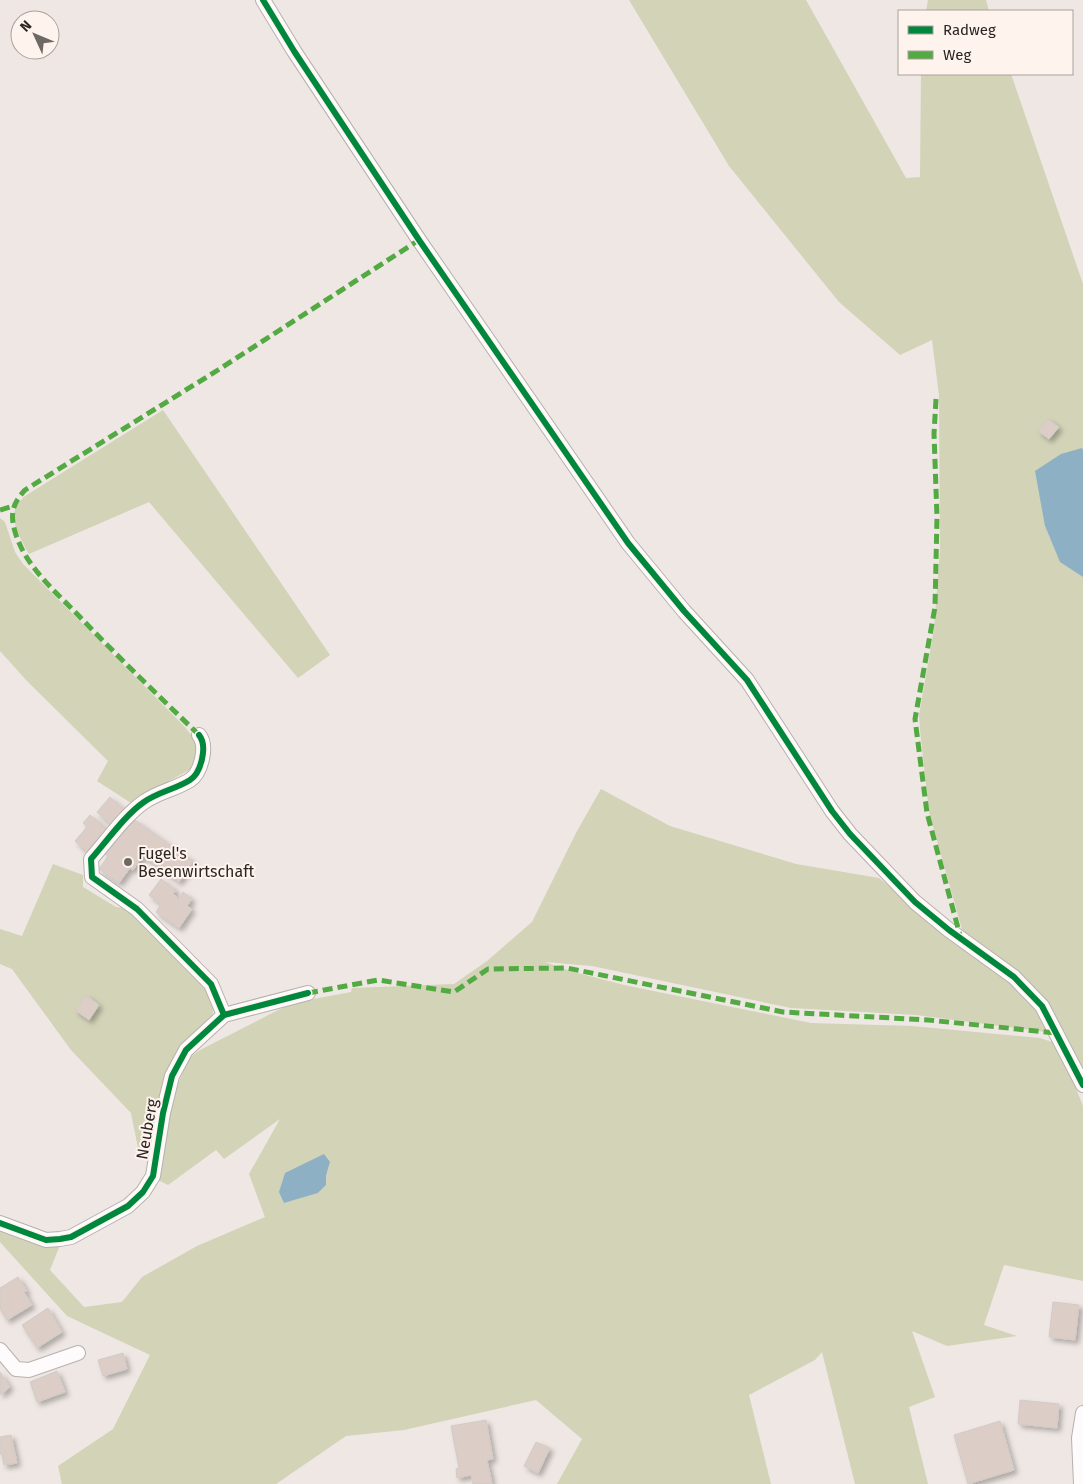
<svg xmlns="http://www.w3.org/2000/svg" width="1083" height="1484" font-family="'Fira Sans',sans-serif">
<defs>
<filter id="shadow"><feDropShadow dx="3.5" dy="3.5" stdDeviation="2.5" flood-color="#0004"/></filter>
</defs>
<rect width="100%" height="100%" fill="#efe7e3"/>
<g fill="#d2d3b7" fill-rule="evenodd">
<path d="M629,0H806L906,178L920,177L921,74H1011L1083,284V450L1082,448L1045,526L1060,561L1083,577V1074L1044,1019L1046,1032L916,1015L791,1008L592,966L545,962L570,971L624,985L811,1023L912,1026L1040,1038L1058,1044L1083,1106V1281L1004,1265L984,1325L1017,1336L947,1346L912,1331L935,1397L909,1407L928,1484H855L822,1352L815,1360L749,1395L771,1484H557L582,1439L536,1400L404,1430L346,1436L276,1484H62L58,1466L113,1429L150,1355L67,1316L0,1242V1230L60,1245L50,1270L84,1307L122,1302L142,1277L197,1246L265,1217L249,1174L280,1119L224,1159L216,1150L168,1185L158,1180L169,1105L189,1058L200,1050L292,1003L351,992L352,988L454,984L487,961L532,922L577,831L601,789L670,826L796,864L879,878L961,945L963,933L929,812L920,730L919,715L934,629L940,550L939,395L932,340L900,355L839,302L729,166ZM330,1162L326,1176V1185L318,1193L283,1203Z"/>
<polygon points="928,0 986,0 989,11 926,11"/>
<path d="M163,410L330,655L298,678L149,502L29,554C22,541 8,520 17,505C19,502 22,499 25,496Z"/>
<path d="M0,518L5,522L15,552L23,564L184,726C196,741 202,748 194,767L131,803L97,781L108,761L27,681L0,651Z"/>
<polygon points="53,864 83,875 83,887 116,907 137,909 214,1000 212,1021 180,1047 150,1162 138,1148 131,1113 71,1050 12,969 0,964 0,929 22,936"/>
</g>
<g fill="#8db0c4">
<polygon points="1082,448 1083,450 1083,577 1060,562 1045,526 1035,471 1061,454"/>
<polygon points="324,1154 330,1162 326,1176 326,1185 318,1193 284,1203 279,1192 285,1173"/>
</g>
<g fill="#dccec6" stroke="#d1cbc8" filter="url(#shadow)">
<polygon points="1048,419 1059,427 1049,439 1038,431"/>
<polygon points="110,797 126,811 113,826 97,812"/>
<polygon points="90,815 109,831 90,854 75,841 87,827 83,823"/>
<polygon points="135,820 193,861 179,882 143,856 133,870 130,868 119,883 99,869 108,856 105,854 128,821 132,824"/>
<polygon points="161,879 176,890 173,894 179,899 183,892 192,899 187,906 192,909 179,928 156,912 161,904 149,895"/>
<polygon points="86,995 99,1005 89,1020 75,1010"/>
<polygon points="18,1277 27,1291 24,1292 32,1305 7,1320 0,1309 0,1288"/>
<polygon points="1053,1302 1079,1305 1075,1340 1049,1337"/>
<polygon points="48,1308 62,1332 37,1348 22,1325"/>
<polygon points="123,1353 127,1369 103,1376 98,1360"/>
<polygon points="57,1371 65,1392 37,1402 30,1382"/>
<polygon points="0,1372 10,1387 0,1395"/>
<polygon points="1020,1400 1059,1404 1057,1428 1018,1424"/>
<polygon points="486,1420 493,1459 487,1460 492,1484 473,1484 471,1475 457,1478 456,1469 459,1468 451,1426"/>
<polygon points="1000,1421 1014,1470 968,1484 954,1435"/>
<polygon points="11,1435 17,1463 4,1465 2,1454 0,1454 0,1437"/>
<polygon points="536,1442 550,1448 538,1473 524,1466"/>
</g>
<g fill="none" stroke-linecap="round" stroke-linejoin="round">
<g stroke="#b7b1ae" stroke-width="16">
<g id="minor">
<polyline points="263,0 294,51 419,240 628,543 684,611 747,680 832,811 850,834 915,902 949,930 1014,977 1042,1006 1083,1085"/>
<path d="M199,735C208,746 201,773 190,780C176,789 158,792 144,802C125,815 107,841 91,859L92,877L137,909L211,984L224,1015"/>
<polyline points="0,1223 46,1240 60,1239 71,1237 128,1206 143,1192 153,1176 163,1113 172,1076 186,1050 224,1015 308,993"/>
<polyline points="0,1350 16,1369 29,1370 78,1353"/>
<polyline points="1081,1484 1079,1438 1083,1413"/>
</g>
</g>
<use href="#minor" stroke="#fdfbfb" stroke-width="14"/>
<g stroke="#53aa43" stroke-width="5" stroke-dasharray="10 5" stroke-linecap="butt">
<polyline points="936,399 934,434 937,517 935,607 915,719 927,813 961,939"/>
<polyline points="0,510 13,506"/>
<path d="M199,735C159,696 118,657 79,616C56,592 27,568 16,535C10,516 11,505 25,490L218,370L419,240"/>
<polyline points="308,993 378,980 454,992 488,969 567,968 783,1012 928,1020 1057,1033"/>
</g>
<g stroke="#fff3ee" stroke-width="9">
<g id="cycleway">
<polyline points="263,0 294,51 419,240 628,543 684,611 747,680 832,811 850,834 915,902 949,930 1014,977 1042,1006 1083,1085"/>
<path d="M199,735C208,746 201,773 190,780C176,789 158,792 144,802C125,815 107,841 91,859L92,877L137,909L211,984L224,1015"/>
<polyline points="0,1223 46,1240 60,1239 71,1237 128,1206 143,1192 153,1176 163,1113 172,1076 186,1050 224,1015 308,993"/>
</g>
</g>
<use href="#cycleway" stroke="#00873e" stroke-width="6"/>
</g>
<circle fill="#6f6966" stroke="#fff3ee" stroke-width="2" cx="128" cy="862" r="5"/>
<g text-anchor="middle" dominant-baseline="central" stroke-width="4" stroke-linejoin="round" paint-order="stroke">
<g font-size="16" fill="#2a2522" stroke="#fff3ee" text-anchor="start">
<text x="138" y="853">Fugel's<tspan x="138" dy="18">Besenwirtschaft</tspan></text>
</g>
<g font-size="16" fill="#2a2522" stroke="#fff3ee">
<text transform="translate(147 1129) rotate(-80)">Neuberg</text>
</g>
</g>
<rect x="898" y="10" width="175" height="65" fill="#fff3ee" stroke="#aaa19c"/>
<rect x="908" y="26" width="25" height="8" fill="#00873e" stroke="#aaa19c"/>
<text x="943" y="35" font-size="15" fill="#2a2522">Radweg</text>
<rect x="908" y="51" width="25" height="8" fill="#53aa43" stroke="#aaa19c"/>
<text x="943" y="60" font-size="15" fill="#2a2522">Weg</text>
<g transform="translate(35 35) rotate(314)"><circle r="24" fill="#fff3ee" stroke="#aaa19c"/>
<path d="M0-4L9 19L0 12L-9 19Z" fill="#6f6966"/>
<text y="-8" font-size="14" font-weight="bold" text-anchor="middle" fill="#2a2522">N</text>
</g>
</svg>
